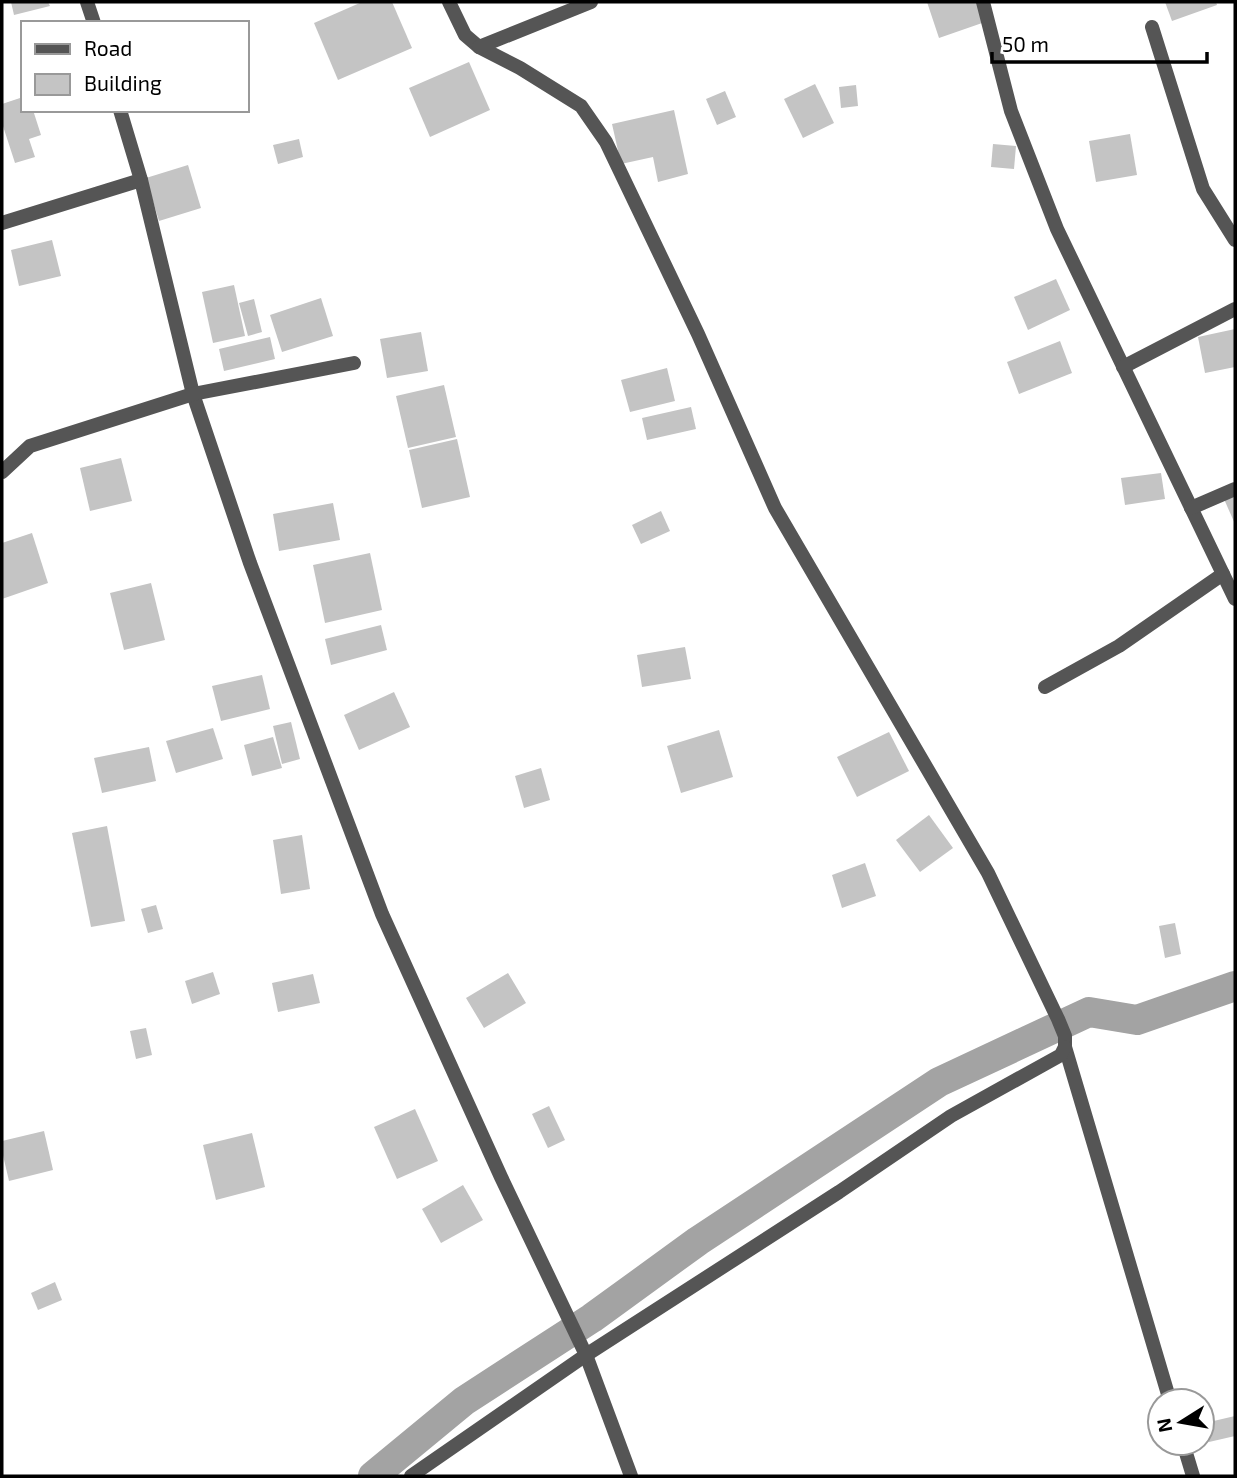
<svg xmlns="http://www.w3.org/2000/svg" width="1237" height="1478" font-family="'Exo 2',sans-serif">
<rect width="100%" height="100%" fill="#fff"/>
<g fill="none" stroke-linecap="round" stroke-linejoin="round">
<polyline stroke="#a3a3a3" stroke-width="30" points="373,1476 464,1401 592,1318 698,1241 939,1082 1089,1012 1137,1020 1235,986"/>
</g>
<g fill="#c4c4c4">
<polygon points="11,2 48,2 50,6 14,15"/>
<polygon points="362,2 392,2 412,48 338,80 314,23"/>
<polygon points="927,2 978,2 985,22 939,38"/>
<polygon points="1165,2 1216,2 1217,5 1172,21"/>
<polygon points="469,62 490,110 430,137 409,88"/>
<polygon points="815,84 834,123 803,138 784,99"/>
<polygon points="856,85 858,106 841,108 839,87"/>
<polygon points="725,91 736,117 717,125 706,99"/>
<polygon points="23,97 23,110 33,110 41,135 29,139 35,157 15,163 2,123 2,104"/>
<polygon points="674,110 688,174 658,182 653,157 621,164 612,124"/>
<polygon points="1130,134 1137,175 1096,182 1089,141"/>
<polygon points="299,139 303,157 278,164 273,145"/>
<polygon points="993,144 1016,146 1014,169 991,167"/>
<polygon points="188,165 201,208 159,221 146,178"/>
<polygon points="52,240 61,276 19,286 11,250"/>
<polygon points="1056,279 1070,310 1028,330 1014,297"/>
<polygon points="234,285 245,336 213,343 202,292"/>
<polygon points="321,298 333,336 282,352 270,315"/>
<polygon points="254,299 262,332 248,336 239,303"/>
<polygon points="1235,329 1235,367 1205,373 1198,337"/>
<polygon points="421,332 428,371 387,378 380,339"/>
<polygon points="270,337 275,359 224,371 219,349"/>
<polygon points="1060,341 1072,373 1019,394 1007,362"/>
<polygon points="667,368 675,401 630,412 621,380"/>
<polygon points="444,385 456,437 408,448 396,396"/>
<polygon points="691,407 696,429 647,440 642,418"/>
<polygon points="457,439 470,497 422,508 409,450"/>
<polygon points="121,458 132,501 90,511 80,468"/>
<polygon points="1161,473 1165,499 1125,505 1121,478"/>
<polygon points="1235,494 1235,524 1224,499"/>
<polygon points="333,503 340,540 279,551 273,514"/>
<polygon points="661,511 670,531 641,544 632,525"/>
<polygon points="32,533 48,583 2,599 2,543"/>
<polygon points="370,553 382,610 325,623 313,565"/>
<polygon points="151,583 165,640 124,650 110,593"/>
<polygon points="381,625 387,650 331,665 325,639"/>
<polygon points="685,647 691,679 642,687 637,655"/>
<polygon points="262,675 270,709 221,721 212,686"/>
<polygon points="394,692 410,727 359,750 344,715"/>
<polygon points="291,722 300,759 282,764 273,726"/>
<polygon points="213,728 223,759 176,773 166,741"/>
<polygon points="719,730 733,777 681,793 667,746"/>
<polygon points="889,732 909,771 857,797 837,757"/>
<polygon points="273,737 282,768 252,776 244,745"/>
<polygon points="149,747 156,781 102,793 94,758"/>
<polygon points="541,768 550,800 524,808 515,776"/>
<polygon points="929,815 953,848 920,872 896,840"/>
<polygon points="107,826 125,921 91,927 72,833"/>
<polygon points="302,835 310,889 281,894 273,840"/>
<polygon points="865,863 876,896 842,908 832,875"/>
<polygon points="156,905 163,929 148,933 141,909"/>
<polygon points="1175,923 1181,954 1165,958 1159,926"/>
<polygon points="213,972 220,994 192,1004 185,981"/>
<polygon points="508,973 526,1003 484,1028 466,998"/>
<polygon points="313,974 320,1003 278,1012 272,983"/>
<polygon points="146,1028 152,1055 136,1059 130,1031"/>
<polygon points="549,1106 565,1140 548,1148 532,1114"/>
<polygon points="415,1109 438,1161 397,1179 374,1127"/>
<polygon points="44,1131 53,1170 9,1181 2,1151 2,1141"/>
<polygon points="252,1133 265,1187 216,1200 203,1145"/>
<polygon points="463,1185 483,1220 441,1243 422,1209"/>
<polygon points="55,1282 62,1300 38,1310 31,1293"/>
<polygon points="1235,1416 1235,1436 1209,1442 1205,1423"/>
</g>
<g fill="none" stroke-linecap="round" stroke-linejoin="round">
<g stroke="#555" stroke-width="14">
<polyline points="87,2 94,23"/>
<polyline points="449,2 465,35 479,47 520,68 581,106 606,142 698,334 775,508 988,873 1058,1019 1065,1036 1065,1047 1170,1401"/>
<polyline points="983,2 1011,111 1057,229 1235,599"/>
<polyline points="1152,27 1203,189 1235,240"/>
<polyline points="479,47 591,2"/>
<polyline points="120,110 141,180 193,394 250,563 382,914 501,1177 586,1355 631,1476"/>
<polyline points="2,223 141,180"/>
<polyline points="1123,367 1235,309"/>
<polyline points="2,472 30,446 193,394 354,363"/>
<polyline points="1191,508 1235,489"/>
<polyline points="1045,687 1119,646 1223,574"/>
<polyline points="1183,1443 1193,1476"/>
<polyline points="411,1476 586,1355 839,1192 951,1116 1061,1055 1065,1047"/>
</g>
</g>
<rect width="1237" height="1478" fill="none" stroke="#000000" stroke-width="7"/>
<rect x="21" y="21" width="228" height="91" fill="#ffffff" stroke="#999999" stroke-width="2"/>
<rect x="35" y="44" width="35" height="10" fill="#555555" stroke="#999999" stroke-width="2"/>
<text x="84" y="56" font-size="21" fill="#000000">Road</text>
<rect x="35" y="74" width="35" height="21" fill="#c4c4c4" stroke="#999999" stroke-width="2"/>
<text x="84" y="91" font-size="21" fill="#000000">Building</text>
<g transform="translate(1181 1422) rotate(259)"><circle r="33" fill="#ffffff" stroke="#999999" stroke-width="2"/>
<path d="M0-5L12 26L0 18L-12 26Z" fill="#000000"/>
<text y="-10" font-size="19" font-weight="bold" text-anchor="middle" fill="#000000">N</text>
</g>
<path d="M992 52v10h215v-10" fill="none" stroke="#000000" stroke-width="3.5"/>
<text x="1002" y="52" font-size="21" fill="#000000" stroke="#ffffff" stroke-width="5" paint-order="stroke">50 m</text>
</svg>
